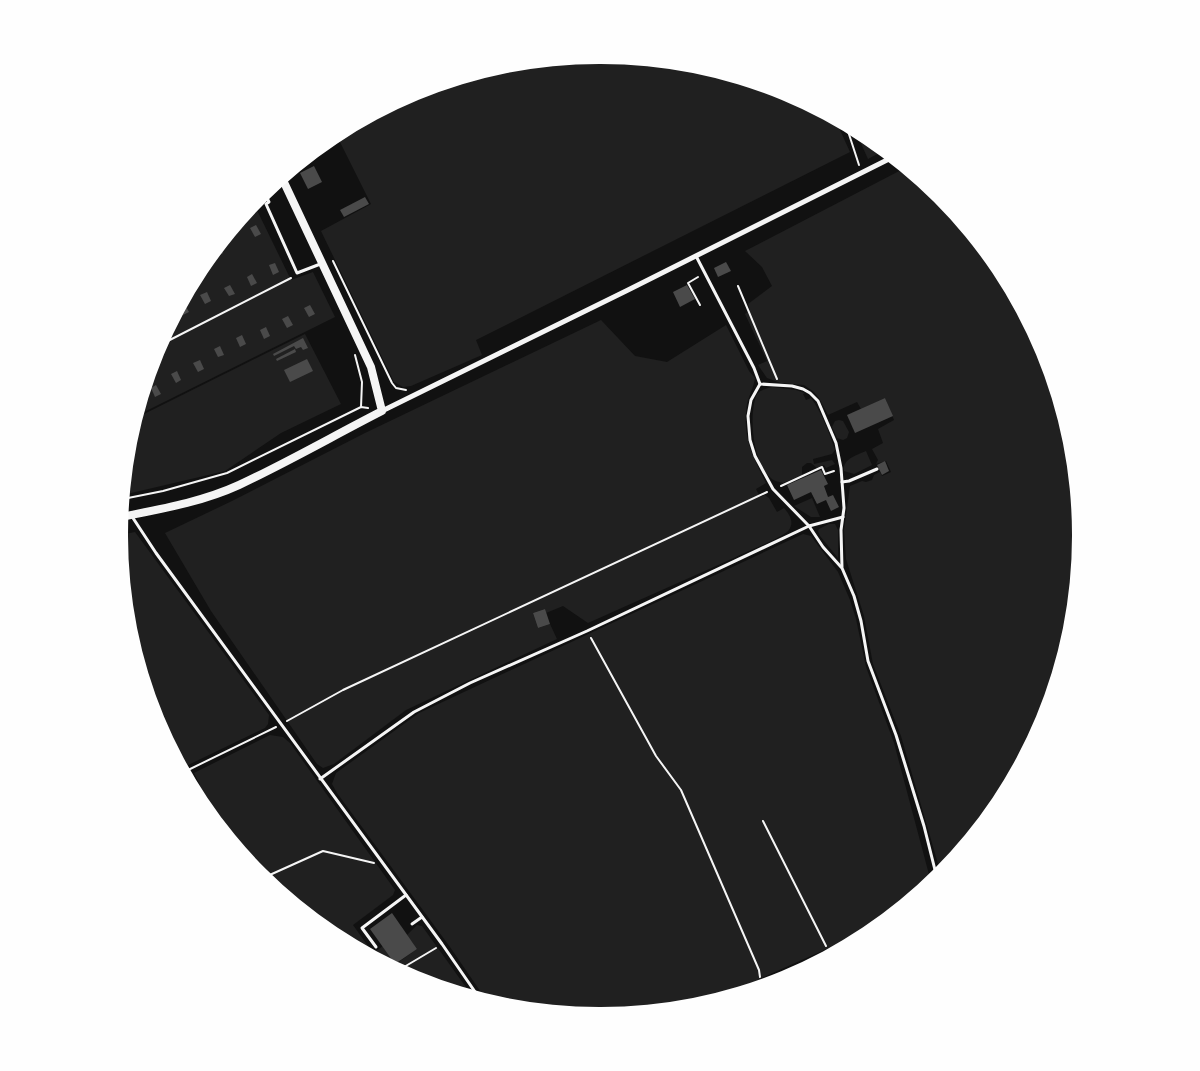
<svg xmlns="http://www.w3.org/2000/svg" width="1200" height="1071" font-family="'Varela Round',sans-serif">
<rect width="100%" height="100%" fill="#111"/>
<g fill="#202020">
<polygon points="600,55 694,64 784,92 835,119 850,152 476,340 482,355 411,386 403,387 394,382 321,231 371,204 336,134 416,91 507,64"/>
<polygon points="855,130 867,136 885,150 868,159"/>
<polygon points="905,168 940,196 1000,269 1044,352 1071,442 1080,536 1071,630 1044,720 999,803 941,874 901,736 873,664 864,616 846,559 844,530 850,486 862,481 866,482 872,480 874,475 880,472 882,476 891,472 886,461 876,464 878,460 872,449 883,443 878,429 894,420 885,398 861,409 857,402 828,415 819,398 814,392 804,385 781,383 767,378 758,365 767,361 745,314 750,310 748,304 772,286 762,267 745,251"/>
<polygon points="254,204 291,280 313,272 335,317 136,416 156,351 201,268"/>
<path d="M601,320L635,356L667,362L726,325L749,371L755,378C754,387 749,395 747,404C742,437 752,455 766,483L756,489L760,497L765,495L769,498L777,512L784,508C790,515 795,523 788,531C781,538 746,552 736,557C687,579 637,601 588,623L563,606L546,613L545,609L533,613L538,628L550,624L557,639L406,710L334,764L323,768L317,764L211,611L165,533L232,501L365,433Z"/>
<polygon points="305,334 341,404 281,433 225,471 127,494 124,489 129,441 136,418"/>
<path d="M772,387L796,390L805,393L803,394L806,400L811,398C822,413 829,432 835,450L832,454L813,459L814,464L832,460L835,464L826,468L824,465L817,468L811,463H807L802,467V475L783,483C780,482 774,481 772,479C754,464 750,426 754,404C755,401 755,396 758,393C761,390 768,388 772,387Z"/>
<polygon points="839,420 843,421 849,432 847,438 843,440 837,438 832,427 835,421"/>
<path d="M866,451L872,465L854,474L844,471C842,459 857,455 866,451Z"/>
<polygon points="812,498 820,517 811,517 794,506"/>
<polygon points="829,524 835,524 838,530 838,558 820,536 818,531 819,529"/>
<polygon points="135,532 269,715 268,724 265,728 182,768 156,719 129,629 120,535"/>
<polygon points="803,534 811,536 838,572 850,600 856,619 866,667 894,743 931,882 878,926 708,1002 693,1007 600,1016 506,1007 487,1001 450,947 337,793 332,784 336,773 419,713"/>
<polygon points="270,735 283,737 290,743 395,890 393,895 353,925 373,953 383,946 396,964 417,949 407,935 417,925 422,926 473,997 416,979 333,935 260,875 200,802 193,788 200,785 194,773"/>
</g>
<g fill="#4a4a4a">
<polygon points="314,166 322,182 308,189 300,173"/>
<polygon points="365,197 369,204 344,217 340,210"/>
<polygon points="256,225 261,234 255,237 250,228"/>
<polygon points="220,245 223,253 218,256 215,251"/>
<polygon points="726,262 731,271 718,277 714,268"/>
<polygon points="275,263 279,272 273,275 269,265"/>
<polygon points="252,274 257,283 251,286 247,277"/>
<polygon points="230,285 235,294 229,296 224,288"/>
<polygon points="687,285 695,299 680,307 673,292"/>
<polygon points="207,292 211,301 205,304 200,295"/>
<polygon points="184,303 189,312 183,315 179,308"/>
<polygon points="310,305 315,314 309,317 304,308"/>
<polygon points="288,316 293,325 287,328 282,319"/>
<polygon points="266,327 270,336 264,339 260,330"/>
<polygon points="242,335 246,344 240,347 236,338"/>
<polygon points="303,338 308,348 303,350 301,347 296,349 294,346 274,356 273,354"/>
<polygon points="220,346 224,355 218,357 214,349"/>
<polygon points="295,349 296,352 277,361 276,359"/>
<polygon points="307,359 313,371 290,382 284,370"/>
<polygon points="200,360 204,369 198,372 193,363"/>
<polygon points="177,371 181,380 176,383 171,374"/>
<polygon points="156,385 161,394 155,397 151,388"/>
<polygon points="885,398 893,416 855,433 847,415"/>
<polygon points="885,461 889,471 882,475 877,465"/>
<polygon points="821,470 828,484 824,486 828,497 833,495 839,507 831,511 826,500 817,504 811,492 794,500 787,485"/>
<polygon points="545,609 550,624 538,628 533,613"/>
<polygon points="194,777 197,784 192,786 188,779"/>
<polygon points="392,913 417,949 395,964 370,929"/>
</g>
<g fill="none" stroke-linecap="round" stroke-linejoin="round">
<g stroke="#f5f5f5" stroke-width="2">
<polyline points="846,125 859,165"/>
<polyline points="244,216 259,207"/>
<polyline points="333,261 392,383 396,388 406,390"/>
<polyline points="698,277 688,283 700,305"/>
<polyline points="738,286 777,379"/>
<polyline points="160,345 291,278"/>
<polyline points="355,355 362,382 361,407"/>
<polyline points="781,486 822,467 825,474 834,471"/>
<polyline points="123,499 163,491 227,473 361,407 368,408"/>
<polyline points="591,638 656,756 681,790 759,970 760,977"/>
<polyline points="287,721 343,690 767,492"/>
<polyline points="184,772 276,727"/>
<polyline points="763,821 826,946"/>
<polyline points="263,878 323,851 374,863"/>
<polyline points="399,970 436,948"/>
</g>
<g stroke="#f5f5f5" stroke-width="3">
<polyline points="264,192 269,202 266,204 297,273 323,263"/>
<polyline points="696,256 754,368 760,384 792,386 803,389 810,393 818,401 836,443 841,468 844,508 841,530 842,568 854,596 861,621 868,661 896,735 924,826 937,878"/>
<polyline points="760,384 751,400 748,416 750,440 755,456 773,489 809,526 823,547 841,567"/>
<polyline points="842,482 849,481 877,469"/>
<polyline points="131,515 156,553 442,944 480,999"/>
<polyline points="320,779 414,712 470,683 587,631 809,526 843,517"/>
<polyline points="412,924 422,917"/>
<polyline points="376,947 362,928 406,895"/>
<polyline points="747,991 854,942"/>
</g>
<polyline stroke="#f5f5f5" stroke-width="5" points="382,411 628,290 893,157"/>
<path stroke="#f5f5f5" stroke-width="8" d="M121,517C161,509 202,502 239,485C288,462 335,435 382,411L371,367L282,178"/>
</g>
<path d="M0 0H1200V1071H0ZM599 64H601A471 471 0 0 1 1072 535V536A471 471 0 0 1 601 1007H599A471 471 0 0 1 128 536V535A471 471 0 0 1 599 64Z" fill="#fefefe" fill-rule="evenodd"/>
</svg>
